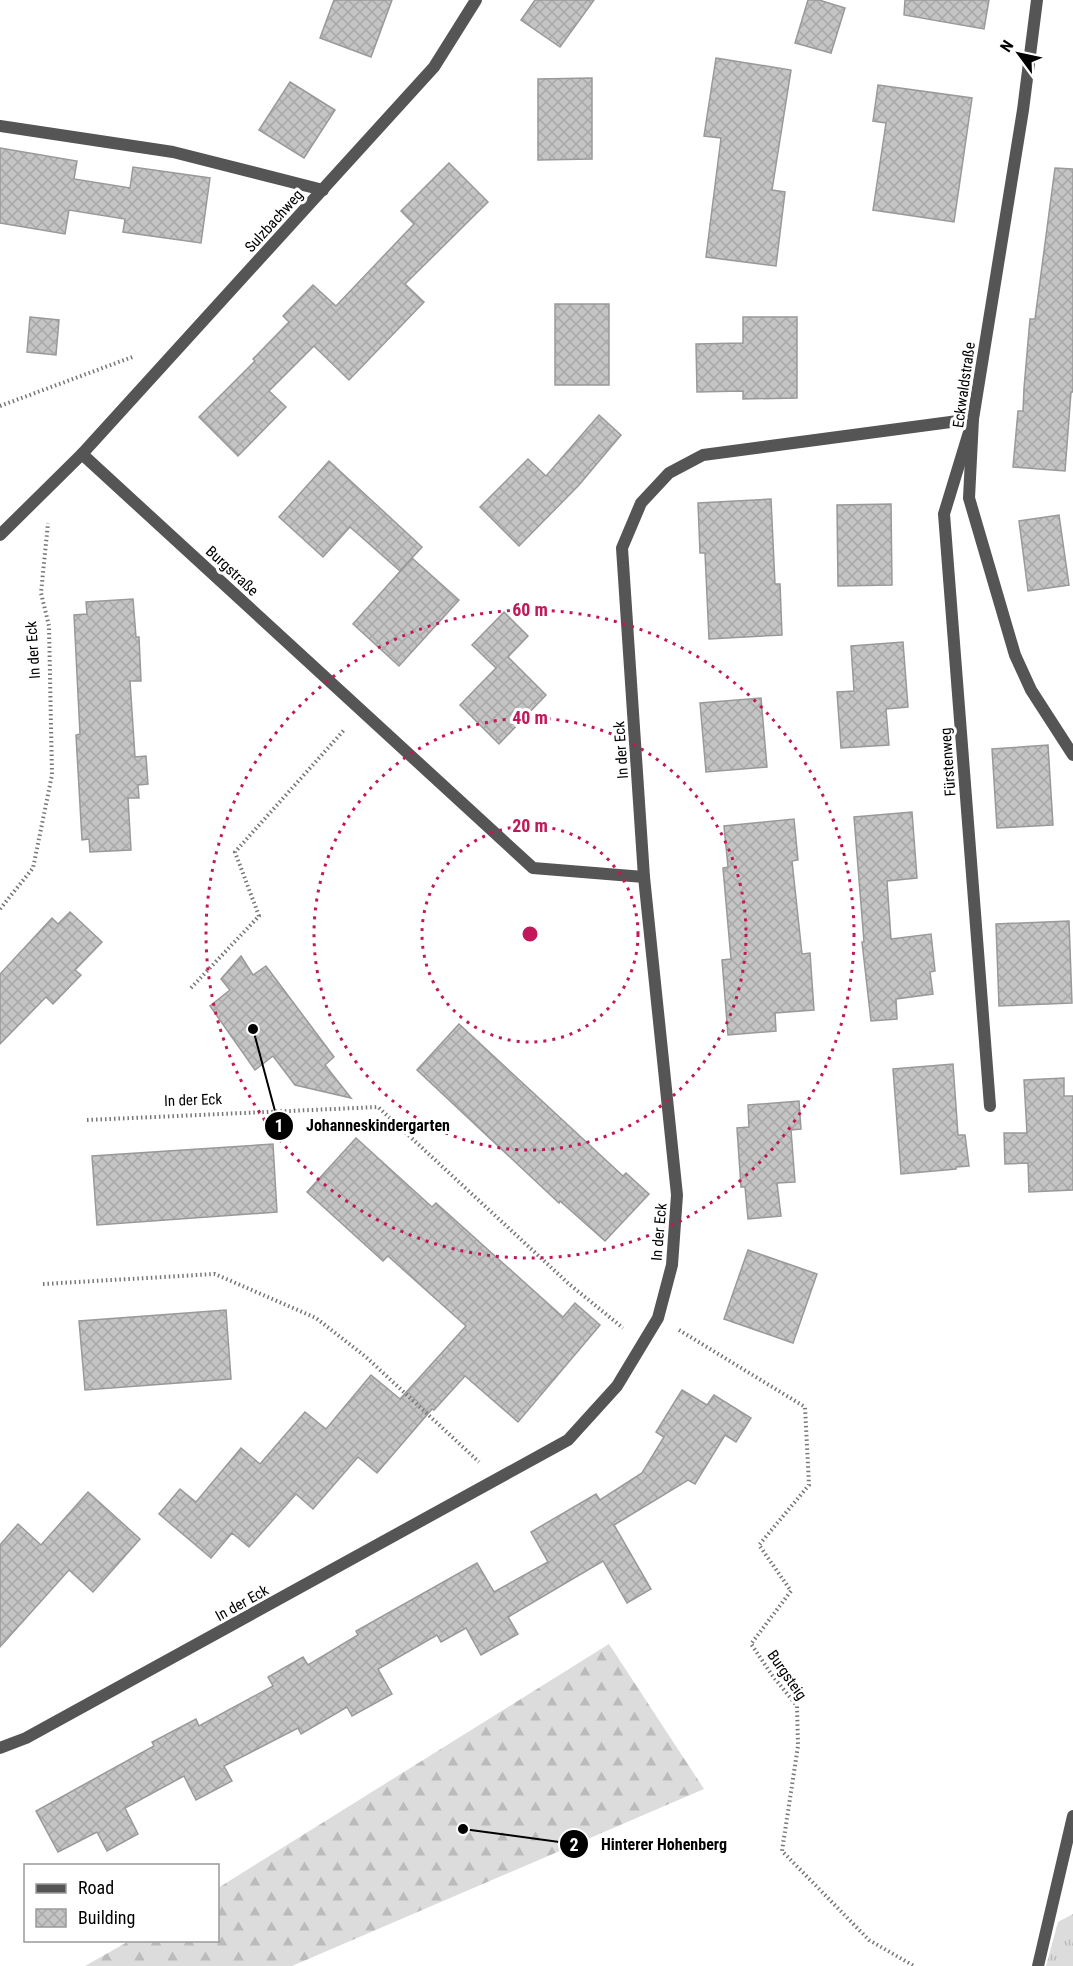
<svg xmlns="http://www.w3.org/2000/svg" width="1073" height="1966" font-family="'Roboto Condensed',sans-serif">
<defs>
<pattern id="grass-tufts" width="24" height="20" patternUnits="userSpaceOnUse" patternTransform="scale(1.5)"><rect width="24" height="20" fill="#dcdcdc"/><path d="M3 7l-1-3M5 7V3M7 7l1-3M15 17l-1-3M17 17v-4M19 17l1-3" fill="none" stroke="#bbb"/></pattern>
<pattern id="forest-firs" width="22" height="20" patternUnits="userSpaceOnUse" patternTransform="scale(1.5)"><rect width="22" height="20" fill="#dcdcdc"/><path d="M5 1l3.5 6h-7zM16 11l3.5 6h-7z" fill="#bbb"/></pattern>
<pattern id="building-cross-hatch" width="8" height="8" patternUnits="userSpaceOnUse" patternTransform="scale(1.5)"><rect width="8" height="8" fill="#c4c4c4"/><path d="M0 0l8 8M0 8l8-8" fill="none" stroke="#a7a7a7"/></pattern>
</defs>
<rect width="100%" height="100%" fill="#fff"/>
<polygon fill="url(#grass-tufts)" points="1073,1914 1073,1966 1046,1966 1058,1922"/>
<polygon fill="url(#forest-firs)" points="609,1644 704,1789 292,1966 85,1966 129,1941 218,1940 218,1888"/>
<g fill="url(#building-cross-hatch)" stroke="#999" stroke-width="1.5">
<polygon points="334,0 392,0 371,57 320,38"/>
<polygon points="535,0 594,0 560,47 521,20"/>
<polygon points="808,0 819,0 845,8 831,53 795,43"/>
<polygon points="905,0 989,0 984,29 904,15"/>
<polygon points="716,58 791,70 772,190 785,192 776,266 706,257 721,138 704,136"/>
<polygon points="592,78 592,159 538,160 538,79"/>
<polygon points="290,82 335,110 304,158 259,130"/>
<polygon points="878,85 972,98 954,222 873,210 886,123 873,121"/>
<polygon points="0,148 77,161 74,179 130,188 133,167 210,178 201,243 123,232 125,219 69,210 65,234 0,223"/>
<polygon points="449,163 488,202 405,284 424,302 349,380 314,346 269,391 286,407 238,456 199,417 255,361 253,359 289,322 283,316 313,285 336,306 414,224 401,211"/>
<polygon points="1055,168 1073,169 1073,392 1071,392 1065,471 1013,467 1018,411 1023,411 1024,388 1030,319 1035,319"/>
<rect x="555" y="304" width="54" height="81"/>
<polygon points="30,317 59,320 56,355 27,352"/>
<polygon points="743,317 797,317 797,398 743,399 743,391 697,392 696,344 743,343"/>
<polygon points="599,415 621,435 579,485 519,546 480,507 528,459 546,476"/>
<polygon points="329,461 422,547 400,571 350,527 323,557 279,517"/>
<polygon points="771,499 775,584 780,584 782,635 709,639 705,553 700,553 698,503"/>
<polygon points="891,504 892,585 838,586 837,505"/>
<polygon points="1059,515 1069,585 1028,591 1019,521"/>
<polygon points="412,558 459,600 399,666 353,624"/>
<polygon points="133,599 136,637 139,637 141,681 130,681 135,757 146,756 148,784 138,785 139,798 128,798 131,850 90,852 89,839 82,840 76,735 80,734 74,615 87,614 86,602"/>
<polygon points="504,612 528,636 508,657 546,695 499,744 460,705 496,668 472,645"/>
<polygon points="903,642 908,707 886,709 889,745 841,748 837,692 854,691 851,646"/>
<polygon points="761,698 767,767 706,772 700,703"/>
<polygon points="1048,745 1053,825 997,828 992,749"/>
<polygon points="912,812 917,878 887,881 891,939 931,934 935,971 930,972 933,994 896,999 897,1019 871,1021 862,942 864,942 854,817"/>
<polygon points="794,819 798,860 792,861 802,954 810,953 814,1010 775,1013 776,1031 728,1035 722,960 731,959 723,868 728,867 724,826"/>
<polygon points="70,912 102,942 75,970 81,975 53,1004 46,997 0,1044 0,974 52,918 58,924"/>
<polygon points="1069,921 1072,1003 999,1006 996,924"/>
<polygon points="241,956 253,975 266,966 334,1057 325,1065 351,1098 295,1085 273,1056 255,1070 210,1006 230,990 221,979"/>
<polygon points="459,1024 623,1176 626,1173 649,1194 605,1241 560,1201 559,1203 417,1070"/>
<polygon points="953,1064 958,1135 965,1135 969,1166 956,1167 956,1169 901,1174 893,1069"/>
<polygon points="1064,1078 1064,1096 1073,1096 1073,1190 1029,1192 1028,1163 1005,1164 1004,1133 1027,1133 1024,1080"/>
<polygon points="799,1101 801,1129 791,1130 795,1182 777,1183 781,1216 748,1219 745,1187 741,1187 737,1128 749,1127 748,1105"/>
<polygon points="356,1138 432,1207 436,1203 563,1317 575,1303 600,1325 518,1422 465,1376 434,1410 432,1409 377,1473 358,1457 313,1509 296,1494 249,1547 232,1533 211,1558 159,1514 180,1489 196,1502 241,1448 260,1464 305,1412 326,1429 371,1375 400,1399 466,1326 388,1256 383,1261 307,1192"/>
<polygon points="273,1144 277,1212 97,1225 92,1156"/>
<polygon points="748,1250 817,1274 793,1343 724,1319"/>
<polygon points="226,1310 231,1379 85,1390 79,1321"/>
<polygon points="682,1390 707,1405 714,1395 751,1418 736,1442 725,1435 695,1484 688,1480 614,1525 651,1589 627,1603 603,1561 508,1617 518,1634 481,1655 466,1628 441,1642 437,1635 378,1669 392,1694 352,1716 347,1707 301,1734 298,1728 224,1766 232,1781 196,1800 184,1776 125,1808 138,1834 107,1851 97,1832 58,1852 36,1811 154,1746 152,1742 196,1719 199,1726 273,1686 268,1677 303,1657 308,1665 358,1635 356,1631 477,1563 494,1592 548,1562 531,1532 596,1494 600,1500 642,1473 664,1437 656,1432"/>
<polygon points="88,1492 140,1539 93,1592 69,1570 0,1647 0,1545 18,1524 41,1545"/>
</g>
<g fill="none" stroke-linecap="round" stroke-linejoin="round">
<g stroke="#777" stroke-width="4" stroke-dasharray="1.5 3" stroke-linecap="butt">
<polyline points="0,406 135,356"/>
<polyline points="0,909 33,868 52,775 49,626 41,593 48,523"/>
<polyline points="191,988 259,916 235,852 345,729"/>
<polyline points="87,1120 378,1107 569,1284 623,1328"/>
<polyline points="43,1284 215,1274 316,1318 366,1357 479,1462"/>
<polyline points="679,1330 805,1407 809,1485 759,1545 791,1591 751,1644 772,1675 797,1706 798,1746 782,1851 869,1940 914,1966"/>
</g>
<polyline stroke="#555" stroke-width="12" points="0,126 173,152 323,190"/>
<g stroke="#555" stroke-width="12">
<polyline points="1037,0 1023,110 973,419 969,498 1015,655 1031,690 1073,755"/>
<polyline points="82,454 533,868 644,877"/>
<polyline points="0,535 82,454 434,67 476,0"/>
<polyline points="0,1748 26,1738 568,1440 617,1386 658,1318 672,1265 677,1195 644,877 622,548 641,503 669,473 703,455 973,419 944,514 990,1106"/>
<polyline points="1038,1966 1073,1816"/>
</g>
</g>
<g fill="none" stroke="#c2185b" stroke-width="3" stroke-dasharray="3 6">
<circle cx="530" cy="934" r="108"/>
<circle cx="530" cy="934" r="216"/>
<circle cx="530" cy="934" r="324"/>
</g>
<g text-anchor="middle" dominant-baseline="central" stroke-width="6" stroke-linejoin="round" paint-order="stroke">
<g font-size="15" fill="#000" stroke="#fff">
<text transform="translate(274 221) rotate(-48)">Sulzbachweg</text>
<text transform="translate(964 385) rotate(-82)">Eckwaldstraße</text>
<text transform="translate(232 571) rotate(43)">Burgstraße</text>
<text transform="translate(33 650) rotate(-94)">In der Eck</text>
<text transform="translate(621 750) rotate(-94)">In der Eck</text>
<text transform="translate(948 762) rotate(-94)">Fürstenweg</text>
<text transform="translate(193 1100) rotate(-2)">In der Eck</text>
<text transform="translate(659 1232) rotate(-85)">In der Eck</text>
<text transform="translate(242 1603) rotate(-29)">In der Eck</text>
<text transform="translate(787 1675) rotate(55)">Burgsteig</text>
</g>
</g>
<circle cx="530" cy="934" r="9" fill="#c2185b" stroke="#fff" stroke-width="3"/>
<g font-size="18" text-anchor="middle" font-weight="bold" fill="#c2185b" stroke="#fff" stroke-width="6" stroke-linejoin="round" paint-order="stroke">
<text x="530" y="616">60 m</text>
<text x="530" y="724">40 m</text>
<text x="530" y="832">20 m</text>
</g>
<path fill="none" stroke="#000" stroke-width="2" d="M253 1029L279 1126M463 1829L574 1844"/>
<g fill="#000" stroke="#fff" stroke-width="2">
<circle cx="253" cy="1029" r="6"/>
<circle cx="463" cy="1829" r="6"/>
<circle cx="279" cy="1126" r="15"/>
<circle cx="574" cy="1844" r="15"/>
</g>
<g font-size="18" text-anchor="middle" font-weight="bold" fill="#fff">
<text x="279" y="1132">1</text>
<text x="574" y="1851">2</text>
</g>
<g font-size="16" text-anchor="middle" font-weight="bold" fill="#000" stroke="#fff" stroke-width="6" stroke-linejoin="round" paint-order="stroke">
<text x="378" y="1131">Johanneskindergarten</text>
<text x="664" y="1850">Hinterer Hohenberg</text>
</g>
<rect x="24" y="1864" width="195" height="78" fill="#ffffff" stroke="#999999" stroke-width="1.5"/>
<rect x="36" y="1884" width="30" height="9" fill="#555555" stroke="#999999" stroke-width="1.5"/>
<text x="78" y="1894" font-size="18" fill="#000000">Road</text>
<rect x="36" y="1909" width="30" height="18" fill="url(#building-cross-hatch)" stroke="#999999" stroke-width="1.5"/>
<text x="78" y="1924" font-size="18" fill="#000000">Building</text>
<g transform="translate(1019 54) rotate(303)" stroke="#ffffff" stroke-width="4.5" paint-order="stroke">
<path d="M0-4.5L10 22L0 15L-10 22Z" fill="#000000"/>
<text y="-9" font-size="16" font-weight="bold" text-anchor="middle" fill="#000000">N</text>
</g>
</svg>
